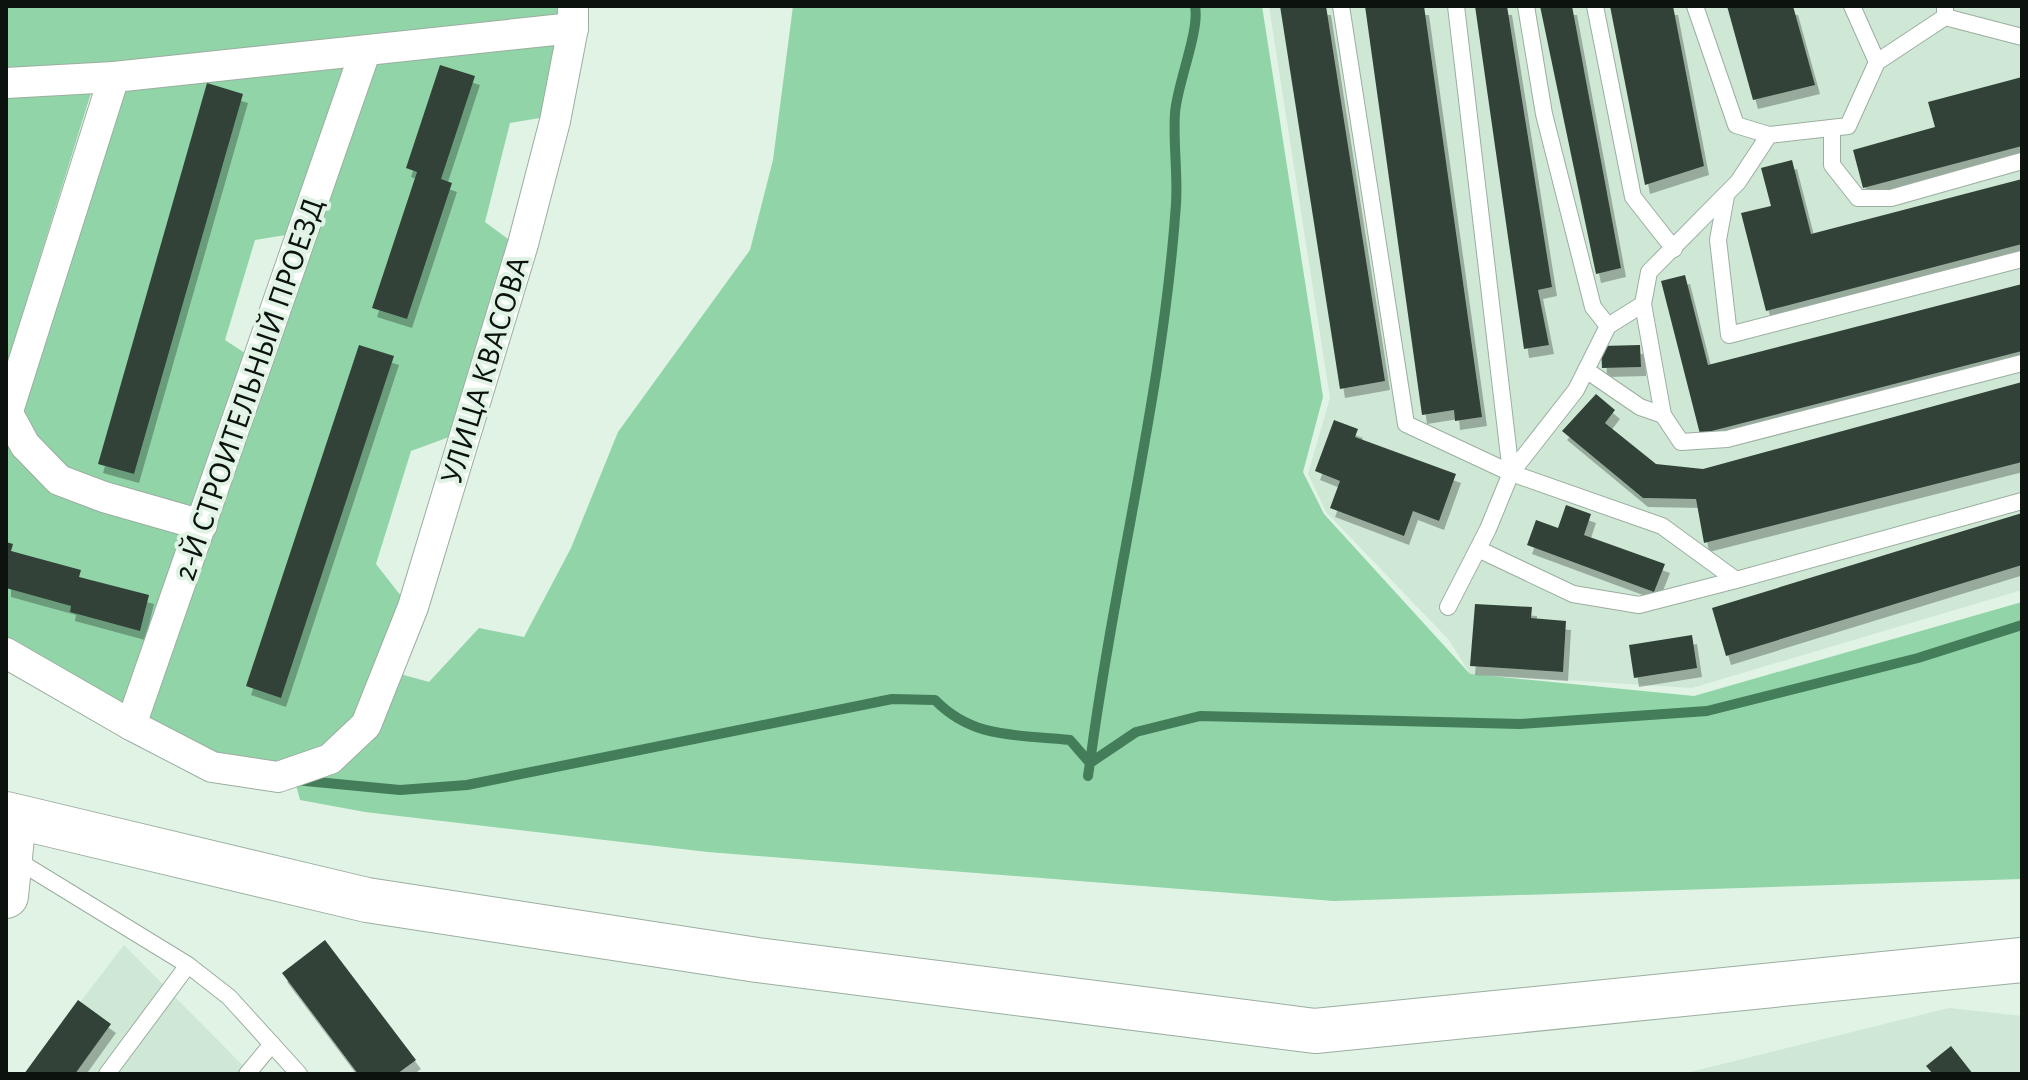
<svg xmlns="http://www.w3.org/2000/svg" width="2028" height="1080" font-family="'Alegreya Sans',sans-serif">
<defs>
<filter id="shadow"><feDropShadow dx="5" dy="9" stdDeviation="0" flood-color="#0004"/></filter>
</defs>
<rect width="100%" height="100%" fill="#e0f3e5"/>
<g fill="#cee8d5">
<polygon points="1269,6 2022,6 2022,590 1692,688 1470,674 1449,640 1326,512 1308,474 1330,398"/>
<polygon points="124,945 251,1074 25,1074"/>
<polygon points="1949,1008 2022,1016 2022,1074 1682,1074"/>
</g>
<g fill="#90d4a7">
<polygon points="6,6 562,6 562,19 6,75"/>
<polygon points="793,6 1262,6 1323,397 1303,472 1324,514 1470,674 1694,696 2022,602 2022,879 1334,901 708,852 365,812 300,800 295,781 332,765 393,672 429,682 479,628 524,637 571,548 618,432 750,250 773,160"/>
<polygon points="566,34 551,116 510,123 485,222 516,245 460,433 411,451 376,564 408,605 362,722 327,754 278,771 214,761 139,719 368,55"/>
<polygon points="359,56 298,233 255,240 225,340 254,359 198,518 62,475 15,408 117,84"/>
<polygon points="91,93 6,367 6,96"/>
<polygon points="6,415 23,447 195,529 127,714 6,645"/>
</g>
<g fill="none" stroke-linecap="round" stroke-linejoin="round">
<g stroke="#437d59" stroke-width="10">
<path d="M1090,763C1114,577 1163,393 1176,204C1178,174 1173,143 1175,113C1177,84 1200,31 1195,6"/>
<polyline points="1088,776 1090,763 1136,732 1200,716 1520,724 1707,711 1918,658 2022,625"/>
<path d="M295,780L400,790L467,785L892,699L935,700C974,740 1018,734 1070,740L1090,763"/>
</g>
</g>
<g fill="#334338" filter="url(#shadow)">
<polygon points="1280,6 1326,6 1385,381 1340,389"/>
<polygon points="1365,6 1424,6 1482,417 1455,421 1454,410 1422,415"/>
<polygon points="1475,6 1507,6 1552,287 1538,290 1549,345 1524,349"/>
<polygon points="1540,6 1572,6 1621,268 1596,274"/>
<polygon points="1610,6 1673,6 1704,166 1645,185"/>
<polygon points="1727,6 1793,6 1815,85 1753,100"/>
<polygon points="440,65 475,76 441,179 452,183 407,319 372,308 417,172 406,168"/>
<polygon points="2022,77 2022,146 1863,188 1853,150 1935,127 1928,102"/>
<polygon points="207,83 243,94 134,474 98,464"/>
<polygon points="1792,160 1811,234 2022,179 2022,244 1766,311 1741,213 1771,206 1761,168"/>
<polygon points="1685,275 1708,365 2022,284 2022,351 1700,434 1661,281"/>
<polygon points="359,345 394,356 281,698 246,686"/>
<polygon points="1640,345 1641,367 1602,368 1601,346"/>
<polygon points="2022,382 2022,462 1704,543 1696,499 1643,498 1562,431 1596,394 1615,410 1605,423 1656,464 1703,469"/>
<polygon points="1334,420 1358,429 1355,437 1456,474 1439,521 1413,511 1404,536 1330,508 1340,481 1315,471"/>
<polygon points="1566,505 1591,514 1584,535 1665,564 1654,592 1527,545 1536,520 1558,528"/>
<polygon points="2022,513 2022,565 1726,656 1712,608"/>
<polygon points="6,542 13,544 11,551 81,570 79,577 149,595 140,631 70,612 71,606 6,588"/>
<polygon points="1475,604 1532,607 1531,618 1566,621 1563,672 1470,666"/>
<polygon points="1692,635 1697,668 1634,678 1629,645"/>
<polygon points="325,940 416,1060 397,1074 358,1074 282,973"/>
<polygon points="78,1000 111,1024 75,1074 24,1074"/>
<polygon points="1951,1046 1973,1074 1933,1074 1926,1066"/>
</g>
<g fill="none" stroke-linecap="round" stroke-linejoin="round">
<g stroke="#9baea0" stroke-width="18">
<g id="lane">
<polyline points="1341,6 1406,424 1511,473"/>
<polyline points="1456,6 1511,473 1662,526 1736,580 2022,501"/>
<polyline points="1526,6 1544,114 1593,307 1608,326"/>
<polyline points="1595,6 1633,197 1674,249"/>
<polyline points="1695,6 1736,125 1769,135"/>
<polyline points="1852,6 1877,62"/>
<polyline points="1945,17 2022,37"/>
<polyline points="1832,128 1832,165 1858,198 1891,198 2022,161"/>
<polyline points="1726,196 1718,240 1729,335 2022,259"/>
<polyline points="1643,304 1663,415 1681,442 1727,439 2022,363"/>
<polyline points="1586,370 1640,407 1663,415"/>
<polyline points="1478,549 1573,594 1639,605 1736,580"/>
<polyline points="1448,607 1488,529 1511,473 1576,390 1608,326 1643,304 1649,272 1738,182 1769,135 1848,126 1877,62 1945,17 1945,6"/>
<polyline points="15,859 188,965 229,997 299,1074"/>
<polyline points="107,1074 188,965"/>
<polyline points="247,1074 272,1044"/>
</g>
</g>
<g stroke="#9baea0" stroke-width="32">
<g id="street">
<polyline points="6,83 114,77 573,28"/>
<polyline points="6,410 25,445 59,480 104,497 202,525"/>
<polyline points="8,411 114,77"/>
<polyline points="6,653 131,725 212,767 278,777 330,759 366,725 413,607 523,244 555,121 573,28 573,6"/>
<polyline points="131,725 365,52"/>
</g>
</g>
<g stroke="#9baea0" stroke-width="46">
<g id="secondary">
<polyline points="6,814 367,900 757,960 1315,1031 2022,960"/>
<polyline points="6,896 14,818"/>
</g>
</g>
<use href="#lane" stroke="#fff" stroke-width="16"/>
<use href="#street" stroke="#fff" stroke-width="30"/>
<use href="#secondary" stroke="#fff" stroke-width="44"/>
</g>
<g text-anchor="middle" dominant-baseline="central" stroke-width="8" stroke-linejoin="round" paint-order="stroke">
<g font-size="32" fill="#0c130e" stroke="#e0f3e5">
<text transform="translate(485 370) rotate(-73)">УЛИЦА КВАСОВА</text>
<text transform="translate(249 389) rotate(-71)">2-Й СТРОИТЕЛЬНЫЙ ПРОЕЗД</text>
</g>
</g>
<rect width="2028" height="1080" fill="none" stroke="#0c130e" stroke-width="16"/>
</svg>
